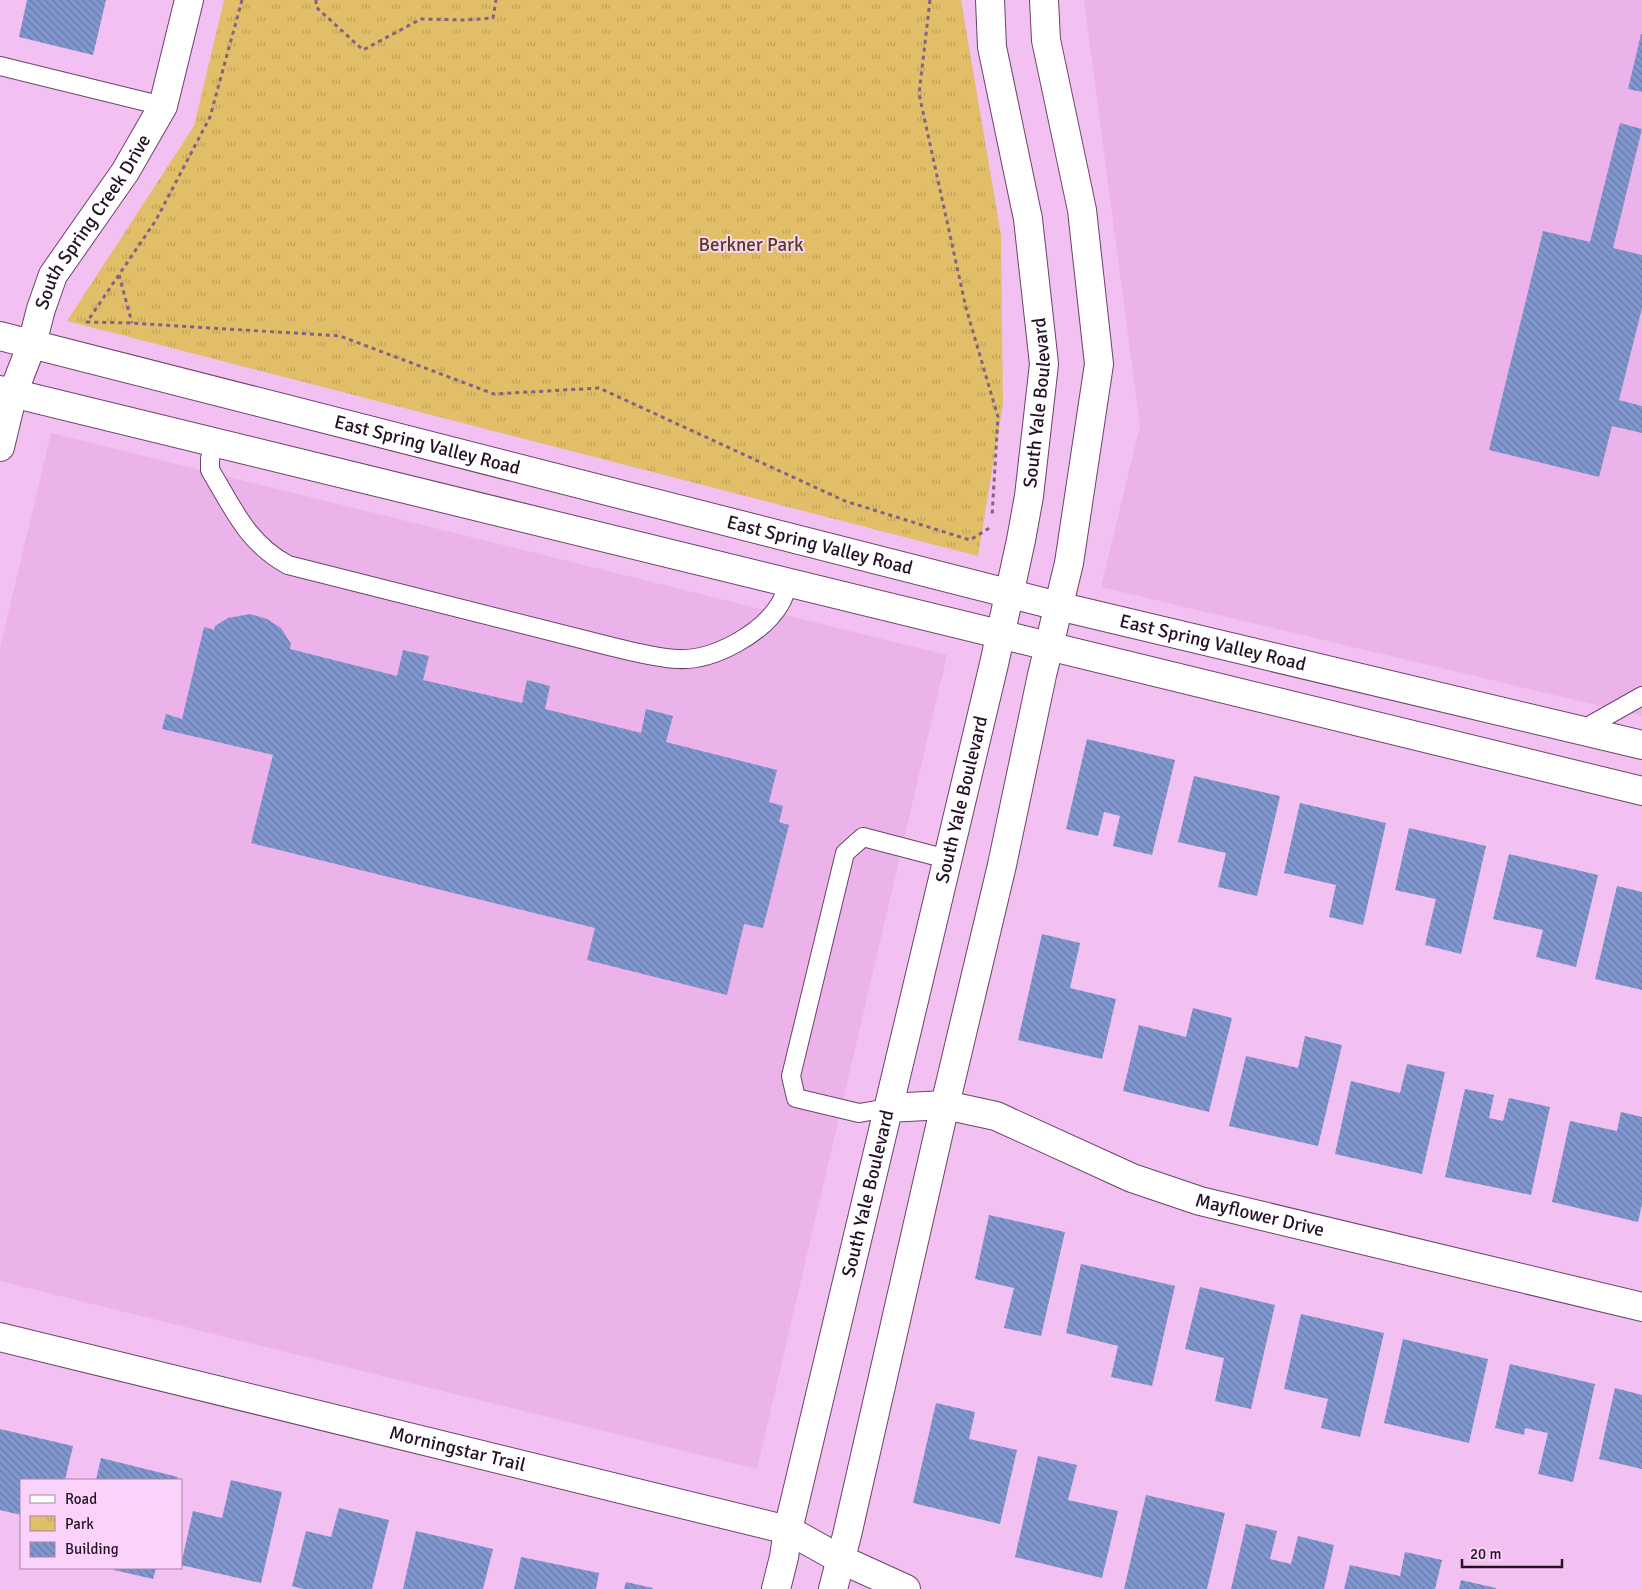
<svg xmlns="http://www.w3.org/2000/svg" width="1642" height="1589" font-family="Signika,sans-serif">
<defs>
<pattern id="park-tufts" width="24" height="20" patternUnits="userSpaceOnUse" patternTransform="scale(1.25)"><rect width="24" height="20" fill="#e2be68"/><path d="M3 7l-1-3M5 7V3M7 7l1-3M15 17l-1-3M17 17v-4M19 17l1-3" fill="none" stroke="#c2a25a"/></pattern>
<pattern id="building-back-hatch" width="6" height="6" patternUnits="userSpaceOnUse" patternTransform="scale(1.25)"><rect width="6" height="6" fill="#8197cf"/><path d="M-1 5l2 2M0 0l6 6M5-1l2 2" fill="none" stroke="#697aa8"/></pattern>
</defs>
<rect width="100%" height="100%" fill="#f3c0f2"/>
<g fill="#ebb3e9">
<polygon points="1084,0 1642,0 1642,716 1101,587 1140,426"/>
<polygon points="51,433 947,655 757,1469 0,1281 0,648"/>
</g>
<polygon fill="url(#park-tufts)" points="224,0 961,0 1001,235 1003,404 978,556 67,321 194,126"/>
<g fill="url(#building-back-hatch)">
<polygon points="27,0 106,0 93,55 19,37"/>
<polygon points="1641,34 1642,34 1642,92 1628,89"/>
<polygon points="1620,123 1642,129 1613,248 1642,255 1642,308 1619,400 1642,406 1642,433 1612,426 1599,477 1489,450 1543,231 1590,242"/>
<polygon points="250,614 267,619 281,628 291,644 290,649 397,676 403,650 429,656 423,680 522,703 527,680 550,686 545,709 641,733 646,709 673,716 666,742 777,770 769,802 783,806 779,822 789,825 763,928 744,924 727,995 587,960 595,928 251,843 273,755 162,729 166,714 182,719 204,627 214,630 215,626 228,618"/>
<polygon points="1087,739 1175,760 1152,855 1113,846 1120,816 1104,812 1098,836 1066,829"/>
<polygon points="1194,776 1280,796 1257,896 1218,887 1226,853 1178,842"/>
<polygon points="1300,803 1386,823 1363,925 1329,917 1336,885 1284,873"/>
<polygon points="1409,828 1486,846 1461,954 1425,945 1436,899 1395,890"/>
<polygon points="1509,854 1598,875 1576,967 1536,957 1543,930 1493,919"/>
<polygon points="1617,886 1642,892 1642,990 1595,979"/>
<polygon points="1042,934 1080,943 1070,988 1116,999 1102,1059 1018,1040"/>
<polygon points="1193,1008 1232,1018 1209,1112 1123,1091 1139,1025 1186,1037"/>
<polygon points="1305,1036 1342,1045 1318,1146 1229,1126 1246,1056 1298,1068"/>
<polygon points="1407,1064 1445,1072 1422,1174 1335,1154 1351,1081 1400,1093"/>
<polygon points="1465,1089 1494,1095 1489,1118 1503,1121 1509,1098 1550,1107 1531,1195 1445,1177"/>
<polygon points="1621,1112 1642,1117 1642,1204 1638,1222 1552,1202 1570,1121 1617,1131"/>
<polygon points="989,1215 1065,1232 1041,1336 1004,1328 1014,1288 975,1279"/>
<polygon points="1081,1264 1175,1286 1152,1386 1111,1377 1118,1346 1066,1333"/>
<polygon points="1200,1287 1275,1305 1251,1409 1215,1401 1224,1358 1185,1349"/>
<polygon points="1301,1314 1384,1333 1360,1437 1321,1428 1328,1399 1284,1389"/>
<polygon points="1403,1339 1488,1359 1469,1443 1384,1423"/>
<polygon points="1510,1364 1595,1384 1573,1482 1538,1474 1548,1433 1525,1428 1524,1435 1495,1428"/>
<polygon points="1615,1388 1642,1395 1642,1469 1599,1459"/>
<polygon points="936,1403 975,1412 969,1439 1017,1450 1000,1524 913,1503"/>
<polygon points="0,1429 73,1446 65,1480 21,1480 21,1515 0,1510"/>
<polygon points="1038,1456 1077,1465 1068,1500 1118,1511 1102,1578 1015,1557"/>
<polygon points="101,1458 178,1477 177,1480 96,1480"/>
<polygon points="231,1480 282,1492 261,1583 181,1565 193,1511 222,1518"/>
<polygon points="1146,1495 1225,1513 1207,1589 1124,1589"/>
<polygon points="339,1508 389,1520 372,1589 303,1589 292,1586 306,1531 331,1537"/>
<polygon points="1246,1524 1277,1531 1270,1559 1291,1564 1298,1536 1334,1545 1324,1589 1231,1589"/>
<polygon points="416,1531 493,1549 483,1589 403,1589"/>
<polygon points="1405,1552 1442,1560 1435,1589 1344,1589 1350,1565 1400,1576"/>
<polygon points="521,1557 599,1573 596,1589 514,1589"/>
<polygon points="115,1568 156,1568 153,1579 114,1570"/>
<polygon points="1461,1580 1496,1588 1496,1589 1459,1589"/>
<polygon points="626,1582 653,1588 653,1589 624,1589"/>
</g>
<g fill="none" stroke-linecap="round" stroke-linejoin="round">
<g stroke="#6d426d" stroke-width="20">
<g id="service">
<polyline points="0,66 163,106"/>
<path d="M214,442L210,459V470C233,508 247,543 288,565L613,647C635,652 656,658 678,659C713,661 762,634 780,604C784,598 786,590 788,582"/>
<polyline points="1580,731 1642,696"/>
<polyline points="888,1108 859,1113 796,1098 791,1076 845,853 863,837 947,859"/>
</g>
</g>
<g stroke="#6d426d" stroke-width="30">
<g id="minor">
<path id="s1" d="M0,447L13,393L32,344L41,309L53,275L125,172L163,106L189,0"/>
<path id="s2" d="M888,1108L945,1105L996,1116L1132,1178L1200,1201L1642,1307"/>
<path id="s3" d="M0,1337L788,1530L840,1559L906,1589"/>
</g>
</g>
<g stroke="#6d426d" stroke-width="30">
<g id="tertiary">
<path id="s4" d="M0,336L1058,606L1642,745"/>
<polyline points="0,390 1642,791"/>
<path id="s5" d="M776,1589L784,1557L788,1530L994,664L1021,540L1029,496L1044,364L1028,219L992,47L990,0"/>
<polyline points="833,1589 847,1535 945,1105 1002,865 1042,675 1069,563 1099,364 1082,210 1046,40 1044,0"/>
</g>
</g>
<g stroke="#846283" stroke-width="3" stroke-dasharray="4 4" stroke-linecap="butt">
<polyline points="242,0 210,117 156,220 87,322 132,323 340,336 494,394 599,388 845,501 970,540 991,527"/>
<polyline points="316,0 316,7 363,50 421,19 466,20 493,18 496,0"/>
<polyline points="930,0 919,94 966,308 998,417 992,516"/>
<polyline points="119,275 132,323"/>
</g>
<use href="#service" stroke="#fff" stroke-width="18"/>
<use href="#minor" stroke="#fff" stroke-width="28"/>
<use href="#tertiary" stroke="#fff" stroke-width="28"/>
</g>
<g text-anchor="middle" dominant-baseline="central" stroke-width="4" stroke-linejoin="round" paint-order="stroke">
<g font-size="19" fill="#241224" stroke="#fbd2f9">
<text stroke="none"><textPath href="#s1" startOffset="246">South Spring Creek Drive</textPath></text>
<text stroke="none"><textPath href="#s5" startOffset="1216">South Yale Boulevard</textPath></text>
<text stroke="none"><textPath href="#s4" startOffset="441">East Spring Valley Road</textPath></text>
<text stroke="none"><textPath href="#s4" startOffset="846">East Spring Valley Road</textPath></text>
<text stroke="none"><textPath href="#s4" startOffset="1251">East Spring Valley Road</textPath></text>
<text stroke="none"><textPath href="#s5" startOffset="811">South Yale Boulevard</textPath></text>
<text stroke="none"><textPath href="#s5" startOffset="406">South Yale Boulevard</textPath></text>
<text stroke="none"><textPath href="#s2" startOffset="392">Mayflower Drive</textPath></text>
<text stroke="none"><textPath href="#s3" startOffset="471">Morningstar Trail</textPath></text>
</g>
<g font-size="19" fill="#534112" stroke="#fbd2f9">
<text x="751" y="245">Berkner Park</text>
</g>
</g>
<rect x="20" y="1479" width="162" height="90" fill="#fbd2f9" stroke="#a585a4"/>
<rect x="30" y="1495" width="25" height="8" fill="#ffffff" stroke="#a585a4"/>
<text x="65" y="1504" font-size="15" fill="#241224">Road</text>
<rect x="30" y="1516" width="25" height="15" fill="url(#park-tufts)" stroke="#a585a4"/>
<text x="65" y="1529" font-size="15" fill="#241224">Park</text>
<rect x="30" y="1542" width="25" height="15" fill="url(#building-back-hatch)" stroke="#a585a4"/>
<text x="65" y="1554" font-size="15" fill="#241224">Building</text>
<path d="M1462 1559v8h100v-8" fill="none" stroke="#241224" stroke-width="2.5"/>
<text x="1470" y="1559" font-size="15" fill="#241224" stroke="#fbd2f9" stroke-width="4" paint-order="stroke">20 m</text>
</svg>
